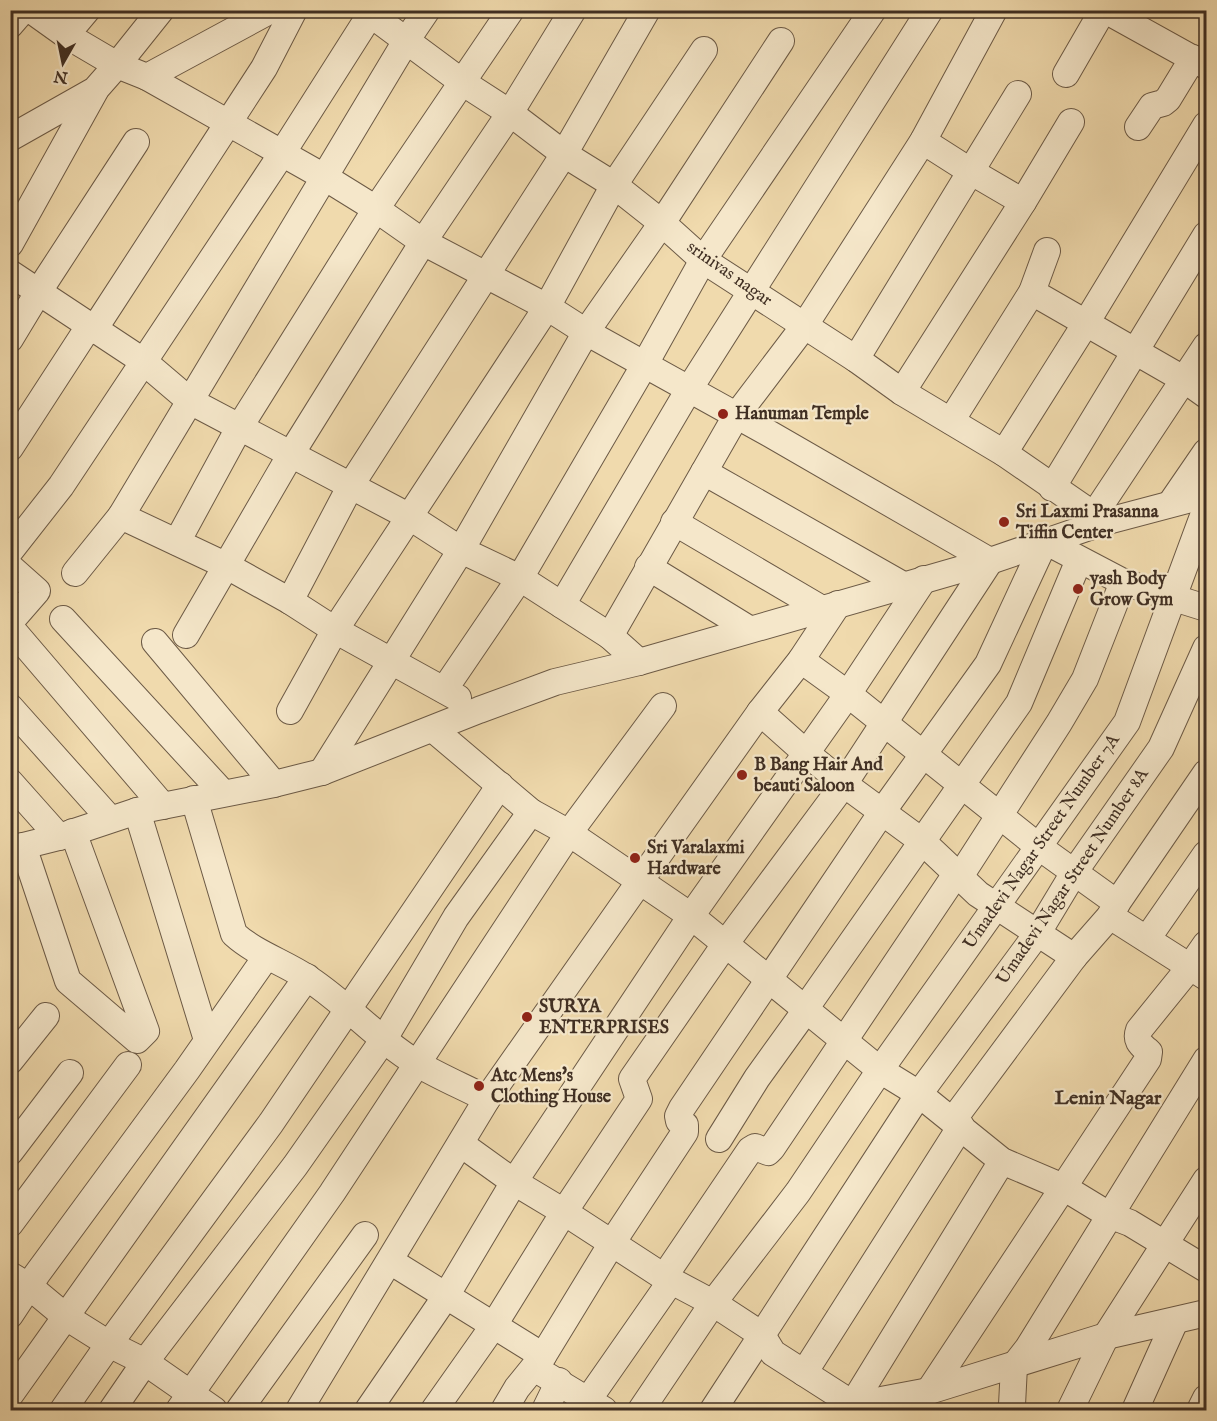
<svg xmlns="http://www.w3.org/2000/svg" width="1217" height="1421" font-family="'IM FELL English',serif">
<rect width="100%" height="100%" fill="#f0daad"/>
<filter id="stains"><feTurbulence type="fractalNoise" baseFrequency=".00333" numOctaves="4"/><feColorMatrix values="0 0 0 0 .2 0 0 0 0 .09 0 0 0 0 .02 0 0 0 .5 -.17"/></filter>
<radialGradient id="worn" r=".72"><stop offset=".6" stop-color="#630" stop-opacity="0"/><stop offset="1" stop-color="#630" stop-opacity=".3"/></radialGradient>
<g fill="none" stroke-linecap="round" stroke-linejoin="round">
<g stroke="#6c5a46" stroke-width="28">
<g id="minor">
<polyline points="31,10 66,35 117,65 161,10"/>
<polyline points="365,10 462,82 510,113 564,154 614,185 662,223 703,260 856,359 902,392 1004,453 1104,522"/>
<polyline points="1105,10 1206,66"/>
<polyline points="10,25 23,10"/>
<polyline points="66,35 87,10"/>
<polyline points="1066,74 1103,10"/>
<polyline points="147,77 326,178 376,209 423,242 547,307 586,332 770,434 990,561 844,784 726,943 632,1079 639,1099 564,1212 494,1325 434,1410"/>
<polyline points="1138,127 1152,106 1163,103 1168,99 1193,58"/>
<polyline points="10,138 95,90 117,65 147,77 271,10"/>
<polyline points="923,141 970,171 1023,202"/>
<polyline points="10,244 95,91"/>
<polyline points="10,273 143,361 190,401 410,517 461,550 520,578 610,636 639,662"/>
<polyline points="1032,292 1185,380 1206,395"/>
<polyline points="10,339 39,291 136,142"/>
<polyline points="856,359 1018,94"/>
<polyline points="902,392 1023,202 1071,122"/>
<polyline points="951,421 1032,292 1047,251"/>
<polyline points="10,448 84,334 95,328 264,68 294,10"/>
<polyline points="1004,453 1086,323 1206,125"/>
<polyline points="704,472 903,585"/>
<polyline points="1052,488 1206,235"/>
<polyline points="1171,503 1206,452"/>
<polyline points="1094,515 1206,346"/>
<polyline points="121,516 227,566 290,601 335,630 458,698"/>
<polyline points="674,522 822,609"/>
<polyline points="177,542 239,428 376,209 511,10"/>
<polyline points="10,551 61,486 281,155 370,15"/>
<polyline points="10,567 37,591 10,622"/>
<polyline points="648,567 749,629"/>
<polyline points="75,573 121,516 406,41 427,10"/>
<polyline points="290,601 351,485 564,154 647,10"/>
<polyline points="562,605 688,391 930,10"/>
<polyline points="63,619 223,793"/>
<polyline points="10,627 163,806"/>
<polyline points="186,635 291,454 423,242 510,113 573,10"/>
<polyline points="610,636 736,416 805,325 923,141 994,10"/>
<polyline points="155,642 274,784"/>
<polyline points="801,660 848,694 1039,847 1117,903 1110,916 1074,957 953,1120"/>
<polyline points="444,690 520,578 645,364 703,260 873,10"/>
<polyline points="10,707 110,819"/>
<polyline points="290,711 335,630 547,307 614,185 704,50"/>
<polyline points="760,712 806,753 844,784 923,842 978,894 1074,957"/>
<polyline points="433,729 531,812 569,833 691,916 880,1070 919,1094 1002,1161 1063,1187 1109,1215 1130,1223 1206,1269"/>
<polyline points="322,772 461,550 586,332 662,223 781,41"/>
<polyline points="10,782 59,837"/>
<path d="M194,799L234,934C256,954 284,962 309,979C347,1004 378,1040 418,1064C440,1077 464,1087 487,1099"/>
<polyline points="137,811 207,1040"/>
<polyline points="23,846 68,981 137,1040 146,1031 73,832"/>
<polyline points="10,848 23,846 59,837 137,811 274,784 322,772 479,710 555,682 639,662 990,561 1104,522 1206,495"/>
<polyline points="959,878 1059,723 1085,679 1123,582"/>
<polyline points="1117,903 1206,773"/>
<polyline points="1110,916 1206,977"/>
<polyline points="1147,939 1206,854"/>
<polyline points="805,1009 1019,703 1079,560"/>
<polyline points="10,1061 46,1016"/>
<polyline points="719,1139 757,1078 806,1010"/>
<polyline points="461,1144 514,1182 564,1212 664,1277 713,1303 762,1335 773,1353 862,1410"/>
<polyline points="10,1152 70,1073"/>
<polyline points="10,1224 128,1065"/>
<polyline points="390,1261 543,1356"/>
<polyline points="10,1275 30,1287 66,1317 109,1344 145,1362 214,1410"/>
<polyline points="664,1277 750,1150 755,1147 768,1152 772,1148 956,874"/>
<polyline points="10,1315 37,1274 187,1070 266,957"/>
<polyline points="534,1368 604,1410"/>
<polyline points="804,1373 961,1126"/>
<path d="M929,1391L1148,1059L1149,1052C1141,1045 1135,1041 1139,1030L1190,967L1206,944"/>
<polyline points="10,1395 307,977"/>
<polyline points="588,1400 671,1281"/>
<polyline points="844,1407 929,1391 1106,1336 1206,1313"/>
<polyline points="63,1410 109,1344 271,1123 500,785"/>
<polyline points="112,1410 145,1362 295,1166 384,1039 456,917 531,812"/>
<polyline points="179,1410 332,1193 569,833 663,706"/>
<polyline points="239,1410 365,1235"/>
<polyline points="299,1410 487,1099 640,881 760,712 801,660 838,604"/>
<polyline points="368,1410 446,1296 514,1182 691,916 848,694 924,579"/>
<polyline points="504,1410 517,1388 543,1356 612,1243 685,1132 685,1125 679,1121 678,1116 682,1108 882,812 988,664 1045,541 1123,582 1206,608"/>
<polyline points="545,1410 559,1381"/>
<polyline points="641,1410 713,1303 798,1192 880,1070 1127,722 1206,508"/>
<polyline points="713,1410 919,1094 1037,934 1075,871 1161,748 1206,648"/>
<polyline points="849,1410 1002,1161"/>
<polyline points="1010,1410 1012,1405 1014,1366 1028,1348 1206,1060"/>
<polyline points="1070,1410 1106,1336 1206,1180"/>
<polyline points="1135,1410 1175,1321"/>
<polyline points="1200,1410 1206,1398"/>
</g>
</g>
<use href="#minor" stroke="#f5e7ca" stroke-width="26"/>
</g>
<g fill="#8f2418" stroke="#f5e7ca" stroke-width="2">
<circle cx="723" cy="414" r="6"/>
<circle cx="1004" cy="522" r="6"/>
<circle cx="1078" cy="589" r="6"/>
<circle cx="742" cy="775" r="6"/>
<circle cx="635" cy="858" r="6"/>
<circle cx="527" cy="1017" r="6"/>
<circle cx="479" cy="1086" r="6"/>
</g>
<g text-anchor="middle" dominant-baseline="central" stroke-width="4.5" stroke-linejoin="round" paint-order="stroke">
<g font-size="18" fill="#402f23" stroke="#f5e7ca">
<text transform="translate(729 274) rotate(35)">srinivas nagar</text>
<text transform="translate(1042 842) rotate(-55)">Umadevi Nagar Street Number 7A</text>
<text transform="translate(1073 877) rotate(-56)">Umadevi Nagar Street Number 8A</text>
</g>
<g font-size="18" font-weight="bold" fill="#402f23" stroke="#f5e7ca" text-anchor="start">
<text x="735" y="414">Hanuman Temple</text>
<text x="1016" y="512">Sri Laxmi Prasanna<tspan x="1016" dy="21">Tiffin Center</tspan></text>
<text x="1090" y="579">yash Body<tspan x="1090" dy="21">Grow Gym</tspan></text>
<text x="754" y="765">B Bang Hair And<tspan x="754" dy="21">beauti Saloon</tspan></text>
<text x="647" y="848">Sri Varalaxmi<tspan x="647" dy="21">Hardware</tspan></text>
<text x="539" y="1007">SURYA<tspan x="539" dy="21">ENTERPRISES</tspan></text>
<text x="491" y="1076">Atc Mens's<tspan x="491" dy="21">Clothing House</tspan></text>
</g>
<g font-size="20" font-weight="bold" fill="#402f23" stroke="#f5e7ca">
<text x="1108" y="1098">Lenin Nagar</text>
</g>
</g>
<rect width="1217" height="1421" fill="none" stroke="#f0daad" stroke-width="36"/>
<rect x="12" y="12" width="1193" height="1397" fill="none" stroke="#402f23" stroke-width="3"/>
<rect x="18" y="18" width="1181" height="1385" fill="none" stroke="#402f23" stroke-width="1.5"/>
<g transform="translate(63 63) rotate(189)" stroke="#f5e7ca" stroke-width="4.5" paint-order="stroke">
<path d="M0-4.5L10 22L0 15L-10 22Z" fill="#402f23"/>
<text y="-9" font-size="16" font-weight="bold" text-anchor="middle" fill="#402f23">N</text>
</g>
<rect width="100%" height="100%" filter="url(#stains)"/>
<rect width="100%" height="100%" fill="url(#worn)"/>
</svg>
